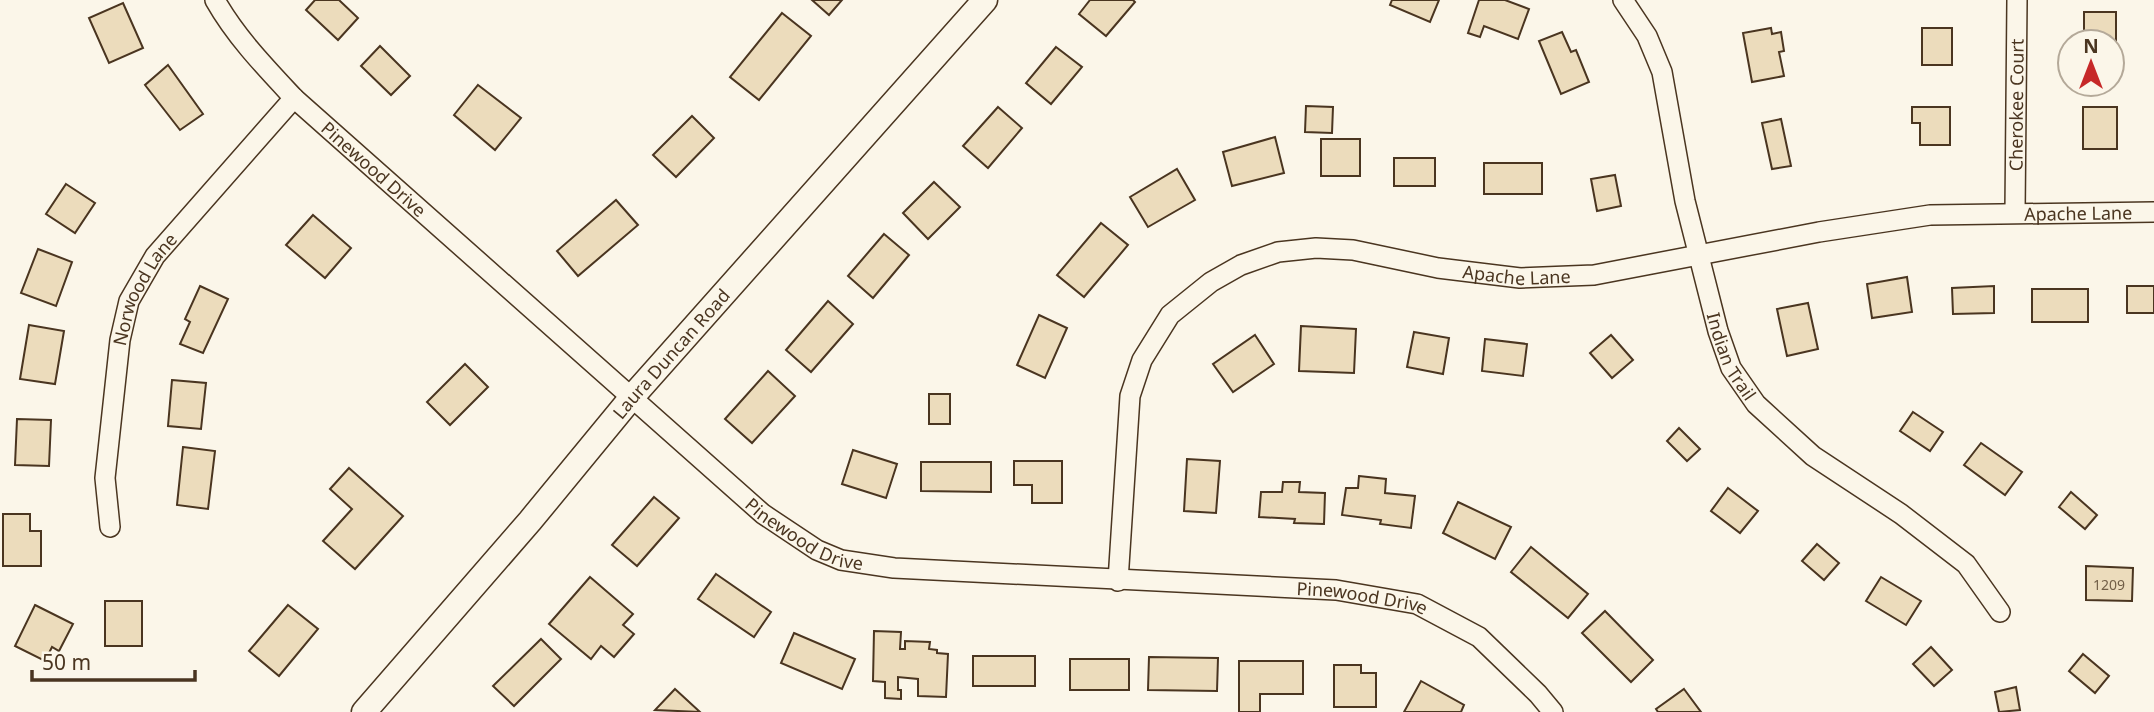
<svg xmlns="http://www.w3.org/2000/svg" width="2154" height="712" font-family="'Noto Sans',sans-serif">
<rect width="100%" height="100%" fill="#fbf6e9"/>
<g fill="#ecdcbc" stroke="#4a3520" stroke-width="2">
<polygon points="315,0 339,0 358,18 338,40 306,10"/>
<polygon points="812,0 842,0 829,15"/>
<polygon points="1090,0 1133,0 1135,2 1106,36 1079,14"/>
<polygon points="1392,0 1439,0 1430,22 1390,5"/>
<polygon points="1479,0 1505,0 1529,9 1518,39 1484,26 1480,37 1468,33"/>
<polygon points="123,3 143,48 109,63 89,18"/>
<polygon points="2084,12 2116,12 2116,57 2112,57 2112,42 2084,42"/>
<polygon points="782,13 811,36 759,100 730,77"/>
<polygon points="1771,28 1772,34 1781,32 1784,51 1779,52 1784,76 1752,82 1743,33"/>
<rect x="1922" y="28" width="30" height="37"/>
<polygon points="1562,32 1571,52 1576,50 1589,82 1561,94 1539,41"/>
<polygon points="380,46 410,76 391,95 361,66"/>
<polygon points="1056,47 1082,67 1051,104 1026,83"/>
<polygon points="168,65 203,114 180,130 145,85"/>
<polygon points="478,85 521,118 495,150 454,115"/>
<polygon points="1306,106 1333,107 1332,133 1305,132"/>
<polygon points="998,107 1022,128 988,168 963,146"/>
<polygon points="1912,107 1950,107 1950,145 1920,145 1920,123 1912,123"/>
<rect x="2083" y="107" width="34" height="42"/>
<polygon points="692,116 714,138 676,177 653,155"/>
<polygon points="1781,119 1791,166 1772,169 1762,123"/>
<polygon points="1275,137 1284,173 1232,186 1223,152"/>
<rect x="1321" y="139" width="39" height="37"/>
<rect x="1394" y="158" width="41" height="28"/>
<rect x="1484" y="163" width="58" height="31"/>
<polygon points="1177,169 1195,200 1148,227 1130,197"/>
<polygon points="1615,175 1621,206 1597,211 1591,179"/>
<polygon points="934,182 960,207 928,239 903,213"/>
<polygon points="66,184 95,203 75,233 46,214"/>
<polygon points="616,200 638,225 578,276 557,251"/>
<polygon points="313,215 351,248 325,278 286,245"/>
<polygon points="1101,223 1128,245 1084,297 1057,275"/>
<polygon points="884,234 909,255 873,298 848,276"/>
<polygon points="38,249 72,262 56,306 21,293"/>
<polygon points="1907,277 1912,312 1872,318 1867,284"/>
<polygon points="200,286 228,299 203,353 180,344 190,322 185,319"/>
<polygon points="1994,286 1994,313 1953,314 1952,288"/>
<rect x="2127" y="286" width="27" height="27"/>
<rect x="2032" y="289" width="56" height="33"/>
<polygon points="828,301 853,324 811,372 786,350"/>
<polygon points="1808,303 1818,349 1787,356 1777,309"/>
<polygon points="1039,315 1067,328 1045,378 1017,365"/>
<polygon points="29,325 64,331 55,384 20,379"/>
<polygon points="1301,326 1356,329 1354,373 1299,371"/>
<polygon points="1414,332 1449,338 1443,374 1407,367"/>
<polygon points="1255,335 1274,364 1233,392 1213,364"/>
<polygon points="1611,335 1633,360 1612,378 1590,353"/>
<polygon points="1485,339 1527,344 1523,376 1482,371"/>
<polygon points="465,364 488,387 450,425 427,402"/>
<polygon points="768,371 795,396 752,443 725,419"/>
<polygon points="172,380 206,383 201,429 168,426"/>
<rect x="929" y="394" width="21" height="30"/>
<polygon points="1913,412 1943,432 1930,451 1900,431"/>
<polygon points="17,419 51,420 49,466 15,465"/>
<polygon points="1679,428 1700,449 1687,461 1667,441"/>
<polygon points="1981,443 2022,472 2005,495 1964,465"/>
<polygon points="183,447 215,451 208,509 177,505"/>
<polygon points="853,450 897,464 886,498 842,484"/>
<polygon points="1187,459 1220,461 1216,513 1184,511"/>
<polygon points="1014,461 1062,461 1062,503 1032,503 1032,485 1014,485"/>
<polygon points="921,462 991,462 991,492 921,491"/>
<polygon points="349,468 403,516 355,569 323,541 352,509 330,489"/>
<polygon points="1359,476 1386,479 1385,493 1415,496 1411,528 1380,524 1381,520 1342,515 1346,488 1358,488"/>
<polygon points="1283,482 1300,482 1299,492 1325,493 1324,524 1294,523 1295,519 1259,517 1261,492 1282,492"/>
<polygon points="1728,488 1758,511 1740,533 1711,511"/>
<polygon points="2071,492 2097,515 2085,529 2059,507"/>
<polygon points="654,497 679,518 637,566 612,545"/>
<polygon points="1458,502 1511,527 1495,559 1443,533"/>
<polygon points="3,514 30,514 30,531 41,531 41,566 3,566"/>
<polygon points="1817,544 1839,563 1824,580 1802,561"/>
<polygon points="1531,547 1588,594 1568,618 1511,572"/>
<polygon points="2086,566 2133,568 2132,601 2086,600"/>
<polygon points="716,574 771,612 754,637 698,599"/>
<polygon points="590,577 633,614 623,625 634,634 614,657 601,646 591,659 549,624"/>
<polygon points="1881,577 1921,601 1906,625 1866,601"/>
<rect x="105" y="601" width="37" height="45"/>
<polygon points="35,605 73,624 59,651 52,647 45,661 15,646"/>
<polygon points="288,605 318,629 279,676 249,651"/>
<polygon points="1605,611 1653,660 1631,682 1582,633"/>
<polygon points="874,631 901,632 900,649 905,649 905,641 930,642 929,649 937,650 937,653 948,654 946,697 918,696 918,679 898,677 898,690 901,690 901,699 885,698 885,682 873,681"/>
<polygon points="794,633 855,659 842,689 781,663"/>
<polygon points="541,639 561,659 514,706 493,686"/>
<polygon points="1931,647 1952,670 1934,686 1913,664"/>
<polygon points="2083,654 2109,676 2095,693 2069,671"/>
<rect x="973" y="656" width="62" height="30"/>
<polygon points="1149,657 1218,658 1217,691 1148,690"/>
<rect x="1070" y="659" width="59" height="31"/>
<polygon points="1239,661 1303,661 1303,694 1260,694 1260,712 1239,712"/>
<polygon points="1334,665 1361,665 1361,673 1376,673 1376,707 1334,707"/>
<polygon points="1421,681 1464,705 1461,712 1404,712"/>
<polygon points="2016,687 2020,710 1999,712 1995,692"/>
<polygon points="675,689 700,712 655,710"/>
<polygon points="1684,689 1701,712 1658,712 1656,709"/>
</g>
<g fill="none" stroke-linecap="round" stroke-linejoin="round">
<g stroke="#4a3520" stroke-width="22">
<g id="minor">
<path id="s1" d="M215,0C236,37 265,67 294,98L763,514L817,550L841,560L894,568L1336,590L1417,604L1479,637L1538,694L1553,712"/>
<path id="s2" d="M1623,0L1647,36L1662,72L1685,201L1718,331L1731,368L1756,404L1813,456L1901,514L1966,564L2000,612"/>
<path id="s3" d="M2015,212L2017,0"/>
<path id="s4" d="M110,527L105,478L120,340L129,301L155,256L294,98"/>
<path id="s5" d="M1118,581L1130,396L1142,360L1170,315L1211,282L1241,265L1278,252L1316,248L1353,250L1438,268L1520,278L1594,275L1819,232L1930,215L2154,212"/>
</g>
</g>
<g stroke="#4a3520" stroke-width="27">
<g id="tertiary">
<path id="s6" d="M364,712L530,521L632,397L985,0"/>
</g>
</g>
<use href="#minor" stroke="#fbf6e9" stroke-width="19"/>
<use href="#tertiary" stroke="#fbf6e9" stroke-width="24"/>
</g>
<g text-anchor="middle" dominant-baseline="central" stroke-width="5" stroke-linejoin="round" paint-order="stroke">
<g font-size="14" fill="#725f47">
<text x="2109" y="584">1209</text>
</g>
<g font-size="18" fill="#4a3520" stroke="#fbf6e9">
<text stroke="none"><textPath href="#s3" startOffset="107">Cherokee Court</textPath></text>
<text stroke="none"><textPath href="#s1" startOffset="233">Pinewood Drive</textPath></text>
<text stroke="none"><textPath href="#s5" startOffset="1211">Apache Lane</textPath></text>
<text stroke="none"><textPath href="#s5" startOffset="644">Apache Lane</textPath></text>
<text stroke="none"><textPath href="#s4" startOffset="245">Norwood Lane</textPath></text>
<text stroke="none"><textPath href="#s6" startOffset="472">Laura Duncan Road</textPath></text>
<text stroke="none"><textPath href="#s2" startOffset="376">Indian Trail</textPath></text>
<text stroke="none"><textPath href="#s1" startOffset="800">Pinewood Drive</textPath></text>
<text stroke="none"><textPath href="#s1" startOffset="1367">Pinewood Drive</textPath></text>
</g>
</g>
<g transform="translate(2091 63)"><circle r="33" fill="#fbf6e9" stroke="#b4a999" stroke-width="2"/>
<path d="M0-5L12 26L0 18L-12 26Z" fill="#c62828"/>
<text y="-10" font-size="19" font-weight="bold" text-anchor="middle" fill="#4a3520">N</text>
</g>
<path d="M32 670v10h163v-10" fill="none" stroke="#4a3520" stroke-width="3.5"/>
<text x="42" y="670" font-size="21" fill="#4a3520" stroke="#fbf6e9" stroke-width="5" paint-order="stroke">50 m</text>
</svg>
